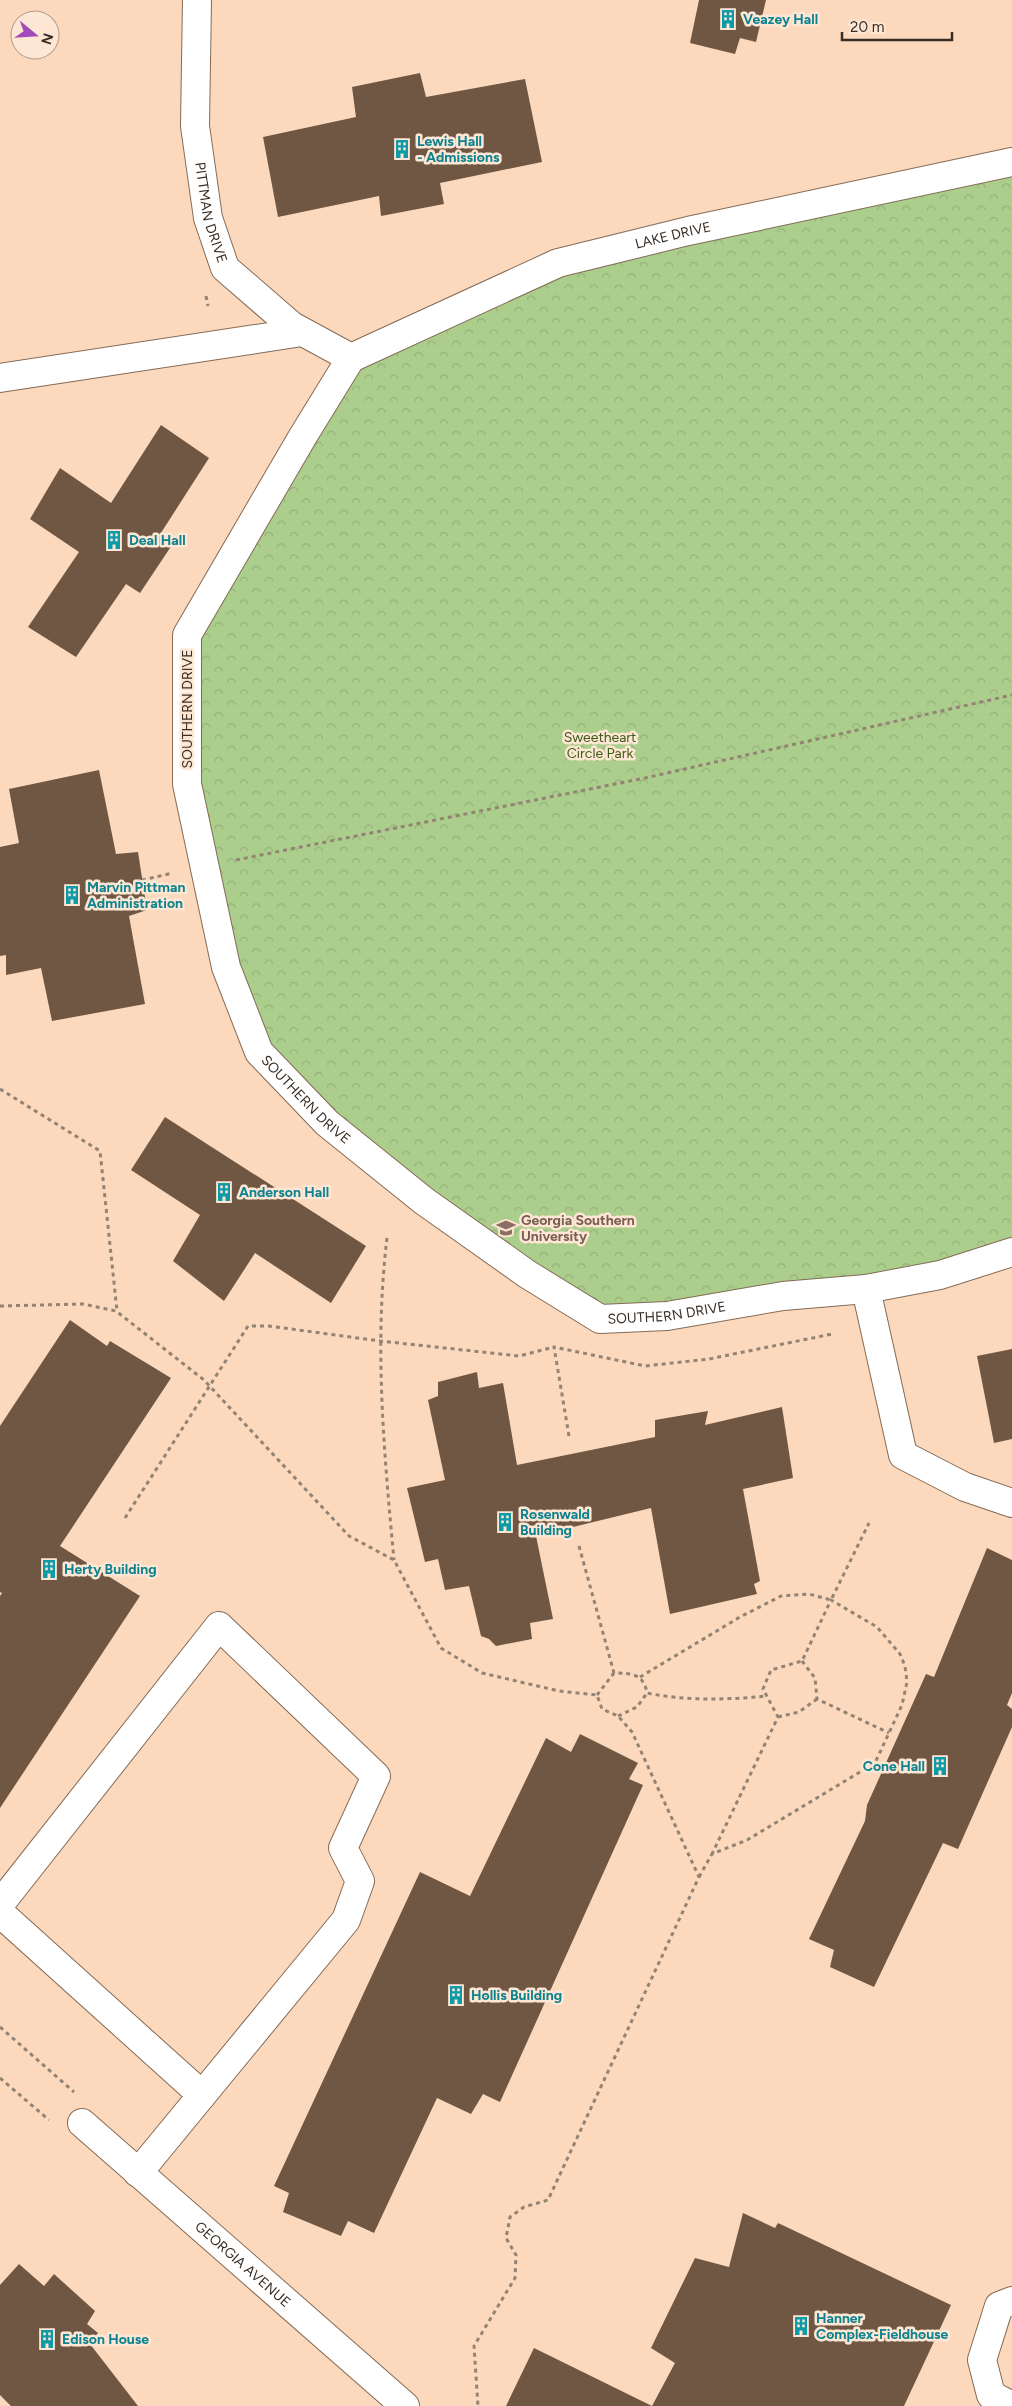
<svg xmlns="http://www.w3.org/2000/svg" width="1012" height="2406" font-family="Figtree,sans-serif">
<defs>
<pattern id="park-crowns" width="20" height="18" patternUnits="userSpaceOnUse" patternTransform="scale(1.25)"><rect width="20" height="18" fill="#acce8c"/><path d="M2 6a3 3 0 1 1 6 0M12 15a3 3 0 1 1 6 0" fill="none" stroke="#95b179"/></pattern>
</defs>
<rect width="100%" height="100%" fill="#fde6d3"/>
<path fill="#fcd9bd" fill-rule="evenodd" d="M0,0H1012V2406H0ZM20,20H50V50H20Z"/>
<polygon fill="url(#park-crowns)" points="1012,162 1012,1252 600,1319 527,1274 259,1051 187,784 187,635 351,358 558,263"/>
<g fill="#6f5743">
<polygon points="699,0 766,0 756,42 740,38 735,54 690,43"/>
<polygon points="420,73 426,97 525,79 542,162 440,183 444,204 381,216 379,196 278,217 263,137 356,117 352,87"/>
<polygon points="161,425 209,458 159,536 172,545 140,593 126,584 76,657 28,627 79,552 30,519 60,468 111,503"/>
<polygon points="99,770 116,854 138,852 147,910 129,916 145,1004 52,1021 41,968 6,975 6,955 0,956 0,847 19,843 9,789"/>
<polygon points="165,1117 366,1246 331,1303 255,1253 224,1301 173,1261 200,1215 131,1170"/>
<polygon points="70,1320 107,1346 110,1341 171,1378 60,1546 140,1596 0,1808 0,1596 2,1593 0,1592 0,1426"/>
<polygon points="1012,1349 1012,1439 994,1443 977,1356"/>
<polygon points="477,1372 479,1388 503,1383 517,1465 655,1437 655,1420 708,1411 705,1425 782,1407 793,1478 743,1489 760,1581 754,1584 757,1594 670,1614 651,1508 536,1536 553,1619 530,1623 532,1639 496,1646 489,1639 481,1636 469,1586 445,1590 438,1559 425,1562 407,1488 445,1480 428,1400 438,1396 438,1382"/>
<polygon points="987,1548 1012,1560 1012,1693 1007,1705 1012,1709 1012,1727 958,1849 943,1843 874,1987 830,1967 834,1950 809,1939 865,1821 867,1805 926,1674 934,1677"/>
<polygon points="580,1734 638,1763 629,1779 643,1785 500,2102 483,2094 471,2114 437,2098 374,2233 348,2221 341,2236 283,2212 289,2193 274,2186 420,1872 470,1896 546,1738 571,1752"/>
<polygon points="743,2213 775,2228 778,2223 951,2305 904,2406 506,2406 534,2348 652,2406 675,2363 651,2348 695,2258 729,2267"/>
<polygon points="19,2264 44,2286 54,2274 95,2311 87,2324 98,2333 90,2344 138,2406 11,2406 0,2395 0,2285"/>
</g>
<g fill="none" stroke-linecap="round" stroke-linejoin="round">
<g stroke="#846b56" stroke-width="30">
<g id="minor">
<path id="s1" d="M197,0L195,126L208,218L225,268L292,326L351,358"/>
<path id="s2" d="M351,358L303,436L187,635V784L226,967L259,1052L327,1123L424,1201L527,1274L600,1319L667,1316L783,1296L866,1289L940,1275L1012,1252"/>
<path id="s3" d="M351,358L558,263L688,231L1012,162"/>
<polyline points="0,378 302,332"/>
<polyline points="866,1289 903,1455 965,1487 1012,1503"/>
<polyline points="0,1904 219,1626 376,1776 343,1848 360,1881 346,1920 138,2173"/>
<polyline points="0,1913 202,2095"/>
<path id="s4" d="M82,2123L405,2406"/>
<polyline points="1012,2406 991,2395 982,2360 999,2306 1012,2301"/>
</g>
</g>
<g stroke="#938375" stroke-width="3" stroke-dasharray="4 4" stroke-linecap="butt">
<polyline points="206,296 208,306"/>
<polyline points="236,860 645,778 1012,695"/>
<polyline points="142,880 173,873"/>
<polyline points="0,1089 100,1151 117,1311"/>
<path d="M387,1238C374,1345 384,1453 394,1560"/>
<polyline points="0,1306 83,1304 116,1311 204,1380 349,1536 394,1560 441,1648 482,1673 559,1691 597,1695 602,1709 618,1716 632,1732 699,1877 548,2200 524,2207 510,2217 506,2238 516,2255 515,2278 474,2346 478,2406"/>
<polyline points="569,1436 554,1347 645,1366 709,1359 832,1334"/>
<polyline points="125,1518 248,1326 269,1326 380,1341 519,1356 554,1347"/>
<polyline points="579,1546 614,1673"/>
<polyline points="802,1661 815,1678 817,1699 889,1733"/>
<polyline points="640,1677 740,1617 781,1596 809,1594 831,1600 869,1523"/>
<path d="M597,1695L614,1673C631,1673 644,1674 647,1693C686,1701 727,1700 766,1696"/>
<polyline points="618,1716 637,1707 647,1693"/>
<polyline points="778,1717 799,1712 817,1699"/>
<polyline points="699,1877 712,1854 747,1840 875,1763 902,1705 907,1682 905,1666 900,1654 877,1627 831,1600 802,1661 771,1670 763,1689 778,1717 712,1854"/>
<polyline points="0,2027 74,2092"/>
<polyline points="0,2078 49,2120"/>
</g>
<use href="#minor" stroke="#fff" stroke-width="28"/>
</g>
<defs>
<g id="building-bare" transform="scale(1.5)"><path d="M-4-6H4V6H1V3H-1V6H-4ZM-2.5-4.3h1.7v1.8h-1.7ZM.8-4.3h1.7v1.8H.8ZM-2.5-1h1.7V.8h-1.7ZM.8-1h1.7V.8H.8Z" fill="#0f9aa8" stroke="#fde6d3" stroke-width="2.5" paint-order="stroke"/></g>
<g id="university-bare" transform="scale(1.5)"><path d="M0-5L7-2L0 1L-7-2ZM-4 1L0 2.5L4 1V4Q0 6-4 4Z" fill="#8d6e63" stroke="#fde6d3" stroke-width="2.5" paint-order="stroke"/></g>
</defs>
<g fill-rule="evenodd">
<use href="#building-bare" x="728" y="19"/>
<use href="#building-bare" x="402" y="149"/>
<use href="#building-bare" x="114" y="540"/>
<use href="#building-bare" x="72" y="895"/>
<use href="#building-bare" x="224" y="1192"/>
<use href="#university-bare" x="506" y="1228"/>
<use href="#building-bare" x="505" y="1522"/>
<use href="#building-bare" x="49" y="1569"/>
<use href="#building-bare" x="940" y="1766"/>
<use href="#building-bare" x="456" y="1995"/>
<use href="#building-bare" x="801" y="2326"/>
<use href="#building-bare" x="47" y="2339"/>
</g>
<g text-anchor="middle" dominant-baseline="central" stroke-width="5" stroke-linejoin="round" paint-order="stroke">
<g font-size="14" font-weight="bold" fill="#0d838f" stroke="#fde6d3" text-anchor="start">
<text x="743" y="19">Veazey Hall</text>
<text x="417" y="141">Lewis Hall<tspan x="417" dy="16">- Admissions</tspan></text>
<text x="129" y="540">Deal Hall</text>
<text x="87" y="887">Marvin Pittman<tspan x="87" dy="16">Administration</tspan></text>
<text x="239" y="1192">Anderson Hall</text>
<text x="520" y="1514">Rosenwald<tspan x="520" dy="16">Building</tspan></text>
<text x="64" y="1569">Herty Building</text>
<text x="925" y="1766" text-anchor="end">Cone Hall</text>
<text x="471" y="1995">Hollis Building</text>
<text x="816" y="2318">Hanner<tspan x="816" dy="16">Complex-Fieldhouse</tspan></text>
<text x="62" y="2339">Edison House</text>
</g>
<g font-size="14" fill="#392e25" stroke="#fde6d3">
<text stroke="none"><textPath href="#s1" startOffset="214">PITTMAN DRIVE</textPath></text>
<text stroke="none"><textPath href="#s3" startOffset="346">LAKE DRIVE</textPath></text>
<text transform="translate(187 709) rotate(-90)">SOUTHERN DRIVE</text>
<text stroke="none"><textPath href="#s2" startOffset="816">SOUTHERN DRIVE</textPath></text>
<text stroke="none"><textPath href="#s2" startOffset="1251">SOUTHERN DRIVE</textPath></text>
<text stroke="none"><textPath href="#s4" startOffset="214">GEORGIA AVENUE</textPath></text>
</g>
<g font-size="14" fill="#3c5b17" stroke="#fde6d3">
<text x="600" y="737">Sweetheart<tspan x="600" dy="16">Circle Park</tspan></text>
</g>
<g font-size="14" font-weight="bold" fill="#785e54" stroke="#fde6d3" text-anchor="start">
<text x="521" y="1220">Georgia Southern<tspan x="521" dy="16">University</tspan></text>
</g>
</g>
<g transform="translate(35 35) rotate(108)"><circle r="24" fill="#fde6d3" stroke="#af9c8d"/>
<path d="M0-4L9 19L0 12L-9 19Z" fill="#a04bb9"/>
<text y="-8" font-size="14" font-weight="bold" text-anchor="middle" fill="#392e25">N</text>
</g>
<path d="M842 32v8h110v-8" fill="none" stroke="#392e25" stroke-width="2.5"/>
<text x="850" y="32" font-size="15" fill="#392e25" stroke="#fde6d3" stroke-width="4" paint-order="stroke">20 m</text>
</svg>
